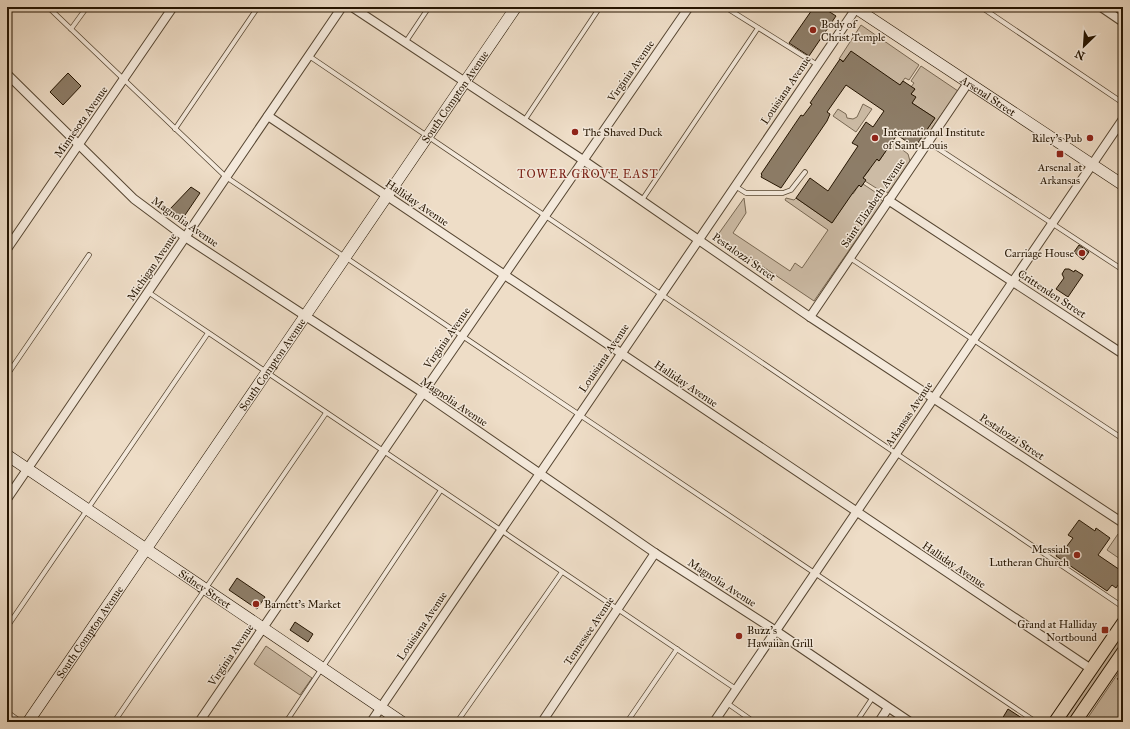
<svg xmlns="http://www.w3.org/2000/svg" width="1130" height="729" font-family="'IM FELL Great Primer',serif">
<rect width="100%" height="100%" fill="#eeddc7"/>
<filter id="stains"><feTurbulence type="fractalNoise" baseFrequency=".005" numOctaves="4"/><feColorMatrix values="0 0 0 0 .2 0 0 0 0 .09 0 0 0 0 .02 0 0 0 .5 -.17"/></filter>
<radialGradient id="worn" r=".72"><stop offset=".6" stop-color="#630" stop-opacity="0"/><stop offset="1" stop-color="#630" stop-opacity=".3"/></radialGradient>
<g fill="#ccbba5" stroke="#786853">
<polygon points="861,25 919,65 909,80 905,78 900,85 839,59"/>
<polygon points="921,66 958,91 918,148 915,147 935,118 912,103 911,94 915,89 911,87 914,83 911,81"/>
<polygon points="863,104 872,109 856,132 833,116 838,109 846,114 847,118 853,119 857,117"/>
<polygon points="892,142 908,154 910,161 888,193 885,191 884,193 865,181 866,180 863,178 870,169 863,165 870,155 879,161"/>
<polygon points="863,184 881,196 880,199 883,201 814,301 717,236 744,198 746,213 733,233 790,271 795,263 802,268 828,230 785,200 786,198 794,200 796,198 832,223 846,202 847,190 853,194 859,185 861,187"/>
<polygon points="1118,534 1123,537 1123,561 1107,550"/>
<polygon points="1120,638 1123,640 1123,644 1070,722 1063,722"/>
<polygon points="266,646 312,678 300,695 254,664"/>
<polygon points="1123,666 1123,722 1085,722"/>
</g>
<g fill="#8d7d68" stroke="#241401">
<polygon points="814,7 822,7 836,16 809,56 789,43"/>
<polygon points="851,51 900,85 903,81 915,89 911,94 916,97 912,103 935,118 915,147 897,135 879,161 877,159 863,178 866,180 861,187 859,185 852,194 832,223 796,198 810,178 828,191 858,146 852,143 866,122 873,127 884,111 846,85 827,112 830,114 827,121 781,188 761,177 762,175 761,174 801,115 803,116 812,104 810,103 840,59 843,62"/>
<polygon points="68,73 81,86 63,105 50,92"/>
<polygon points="191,187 200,193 183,218 170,209"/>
<polygon points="1079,245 1089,252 1083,260 1074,252"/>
<polygon points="1065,269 1069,269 1074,272 1075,270 1083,275 1068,297 1056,289 1064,278 1062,274"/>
<polygon points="1079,520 1095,531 1096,528 1110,538 1098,555 1123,572 1123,578 1116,588 1112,585 1107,591 1056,556 1061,547 1064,550 1073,538 1068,535"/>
<polygon points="237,578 265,597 257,609 229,590"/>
<polygon points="295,622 313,634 308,642 290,630"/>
<polygon points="1008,709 1028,722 1007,722 1002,719"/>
</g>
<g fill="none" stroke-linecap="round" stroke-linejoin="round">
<g stroke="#564632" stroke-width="5.5">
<g id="lane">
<polyline points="48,7 226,177 1036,722"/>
<polyline points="725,7 816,64"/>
<polyline points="981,7 1123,103"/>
<polyline points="71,29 87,7"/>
<polyline points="405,43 429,7"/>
<polyline points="309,56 1123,607"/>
<polyline points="524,121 600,7"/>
<polyline points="175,129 258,7"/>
<polyline points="928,142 1123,270"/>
<polyline points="735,186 746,193 783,193 791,190 805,172"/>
<polyline points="642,200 758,28"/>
<polyline points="850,258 1123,439"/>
<polyline points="148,292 736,689"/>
<polyline points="7,375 89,255"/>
<polyline points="7,627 208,333"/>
<polyline points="727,703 754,722"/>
<polyline points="7,712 21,722"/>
<polyline points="857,721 873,697"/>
<polyline points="114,722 326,413"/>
<polyline points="286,722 441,490"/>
<polyline points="457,722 562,572"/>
<polyline points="627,722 677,649"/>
</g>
</g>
<g stroke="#564632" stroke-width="10">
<g id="street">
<polyline points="352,7 583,160 810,317 1123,523"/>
<polyline points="1101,7 1123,22"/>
<polyline points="7,74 134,199 185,237 423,393 655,553 776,631 910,722"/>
<polyline points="268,116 1091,669"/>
<polyline points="888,200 1123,354"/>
<polyline points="7,249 173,7"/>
<polyline points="810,317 968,83"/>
<polyline points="7,499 342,7"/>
<polyline points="199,722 423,393 689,7"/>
<polyline points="371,722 857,7"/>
<polyline points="542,722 655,553"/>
<polyline points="714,722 1123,119"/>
<polyline points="879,722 888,708"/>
</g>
</g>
<g stroke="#241401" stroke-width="12">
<g id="secondary">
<path id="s1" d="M854,7L1123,185"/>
<path id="s2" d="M7,455L402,722"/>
<path id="s3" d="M28,722L516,7"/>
</g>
</g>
<g stroke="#241401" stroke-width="14">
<g id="primary">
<polyline points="1055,722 1123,623"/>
<polyline points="1075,722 1123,652"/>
</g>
</g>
<polyline stroke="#241401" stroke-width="1.5" stroke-dasharray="1 2" stroke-linecap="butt" points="1117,679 1123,678"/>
<use href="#lane" stroke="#f4e9db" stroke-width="4"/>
<use href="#street" stroke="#f4e9db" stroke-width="8"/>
<use href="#secondary" stroke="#f4e9db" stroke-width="11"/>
<use href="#primary" stroke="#eeddc7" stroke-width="12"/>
</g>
<g fill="#8f2418" stroke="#f4e9db" stroke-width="1.5">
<circle cx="813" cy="30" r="4"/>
<circle cx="575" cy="132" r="4"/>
<circle cx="875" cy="138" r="4"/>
<circle cx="1090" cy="138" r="4"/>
<rect x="1056" y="150" width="8" height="8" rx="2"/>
<circle cx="1082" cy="253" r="4"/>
<circle cx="1077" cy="555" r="4"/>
<circle cx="256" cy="604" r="4"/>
<rect x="1101" y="626" width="8" height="8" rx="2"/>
<circle cx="739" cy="636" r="4"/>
</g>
<g text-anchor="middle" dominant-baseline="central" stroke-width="3" stroke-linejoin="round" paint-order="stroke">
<g font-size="11" fill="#241401" stroke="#f4e9db" text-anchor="start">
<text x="821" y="24">Body of<tspan x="821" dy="13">Christ Temple</tspan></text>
<text x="583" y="132">The Shaved Duck</text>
<text x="883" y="132">International Institute<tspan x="883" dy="13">of Saint Louis</tspan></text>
<text x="1082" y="138" text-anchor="end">Riley's Pub</text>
<text x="1060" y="167" text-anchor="middle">Arsenal at<tspan x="1060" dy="13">Arkansas</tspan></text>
<text x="1074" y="253" text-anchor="end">Carriage House</text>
<text x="1069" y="549" text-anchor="end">Messiah<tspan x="1069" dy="13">Lutheran Church</tspan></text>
<text x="264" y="604">Barnett’s Market</text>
<text x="1097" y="624" text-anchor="end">Grand at Halliday<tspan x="1097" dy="13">Nortbound</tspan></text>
<text x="747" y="630">Buzz’s<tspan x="747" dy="13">Hawaiian Grill</tspan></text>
</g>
<g font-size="11" fill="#241401" stroke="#f4e9db">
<text transform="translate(631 71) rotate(-55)">Virginia Avenue</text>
<text transform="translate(786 90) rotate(-56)">Louisiana Avenue</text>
<text stroke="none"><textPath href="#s1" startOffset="161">Arsenal Street</textPath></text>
<text stroke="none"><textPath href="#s3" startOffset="757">South Compton Avenue</textPath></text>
<text transform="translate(81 122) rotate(-55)">Minnesota Avenue</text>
<text transform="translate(417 203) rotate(34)">Halliday Avenue</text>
<text transform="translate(873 203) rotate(-56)">Saint Elizabeth Avenue</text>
<text transform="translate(185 222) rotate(35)">Magnolia Avenue</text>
<text transform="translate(744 257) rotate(35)">Pestalozzi Street</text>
<text transform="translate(152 267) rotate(-56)">Michigan Avenue</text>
<text transform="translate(1052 294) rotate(33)">Crittenden Street</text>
<text transform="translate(447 338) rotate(-55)">Virginia Avenue</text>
<text transform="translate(604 358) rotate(-56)">Louisiana Avenue</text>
<text stroke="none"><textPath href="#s3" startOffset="433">South Compton Avenue</textPath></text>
<text transform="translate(686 384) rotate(34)">Halliday Avenue</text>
<text transform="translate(454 402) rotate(34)">Magnolia Avenue</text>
<text transform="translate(909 414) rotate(-56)">Arkansas Avenue</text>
<text transform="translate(1012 437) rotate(33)">Pestalozzi Street</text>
<text transform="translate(954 565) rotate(34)">Halliday Avenue</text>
<text transform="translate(722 583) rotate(33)">Magnolia Avenue</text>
<text stroke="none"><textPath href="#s2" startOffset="239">Sidney Street</textPath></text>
<text transform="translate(422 626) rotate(-56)">Louisiana Avenue</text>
<text transform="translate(589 631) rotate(-56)">Tennessee Avenue</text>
<text stroke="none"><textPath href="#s3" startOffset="109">South Compton Avenue</textPath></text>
<text transform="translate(231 655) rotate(-56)">Virginia Avenue</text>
</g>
<g font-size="12" letter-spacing="1" fill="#7a1f14" stroke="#f4e9db">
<text x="588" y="174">TOWER GROVE EAST</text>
</g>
</g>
<rect width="1130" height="729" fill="none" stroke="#eeddc7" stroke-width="24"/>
<rect x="8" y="8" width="1114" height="713" fill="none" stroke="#241401" stroke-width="2"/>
<rect x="12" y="12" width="1106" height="705" fill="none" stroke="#241401"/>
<g transform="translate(1084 46) rotate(205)" stroke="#f4e9db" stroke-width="3" paint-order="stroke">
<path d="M0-3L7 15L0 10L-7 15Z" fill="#241401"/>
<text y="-6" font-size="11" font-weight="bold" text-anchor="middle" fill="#241401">N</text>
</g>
<rect width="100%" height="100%" filter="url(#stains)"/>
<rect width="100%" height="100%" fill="url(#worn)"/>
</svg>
